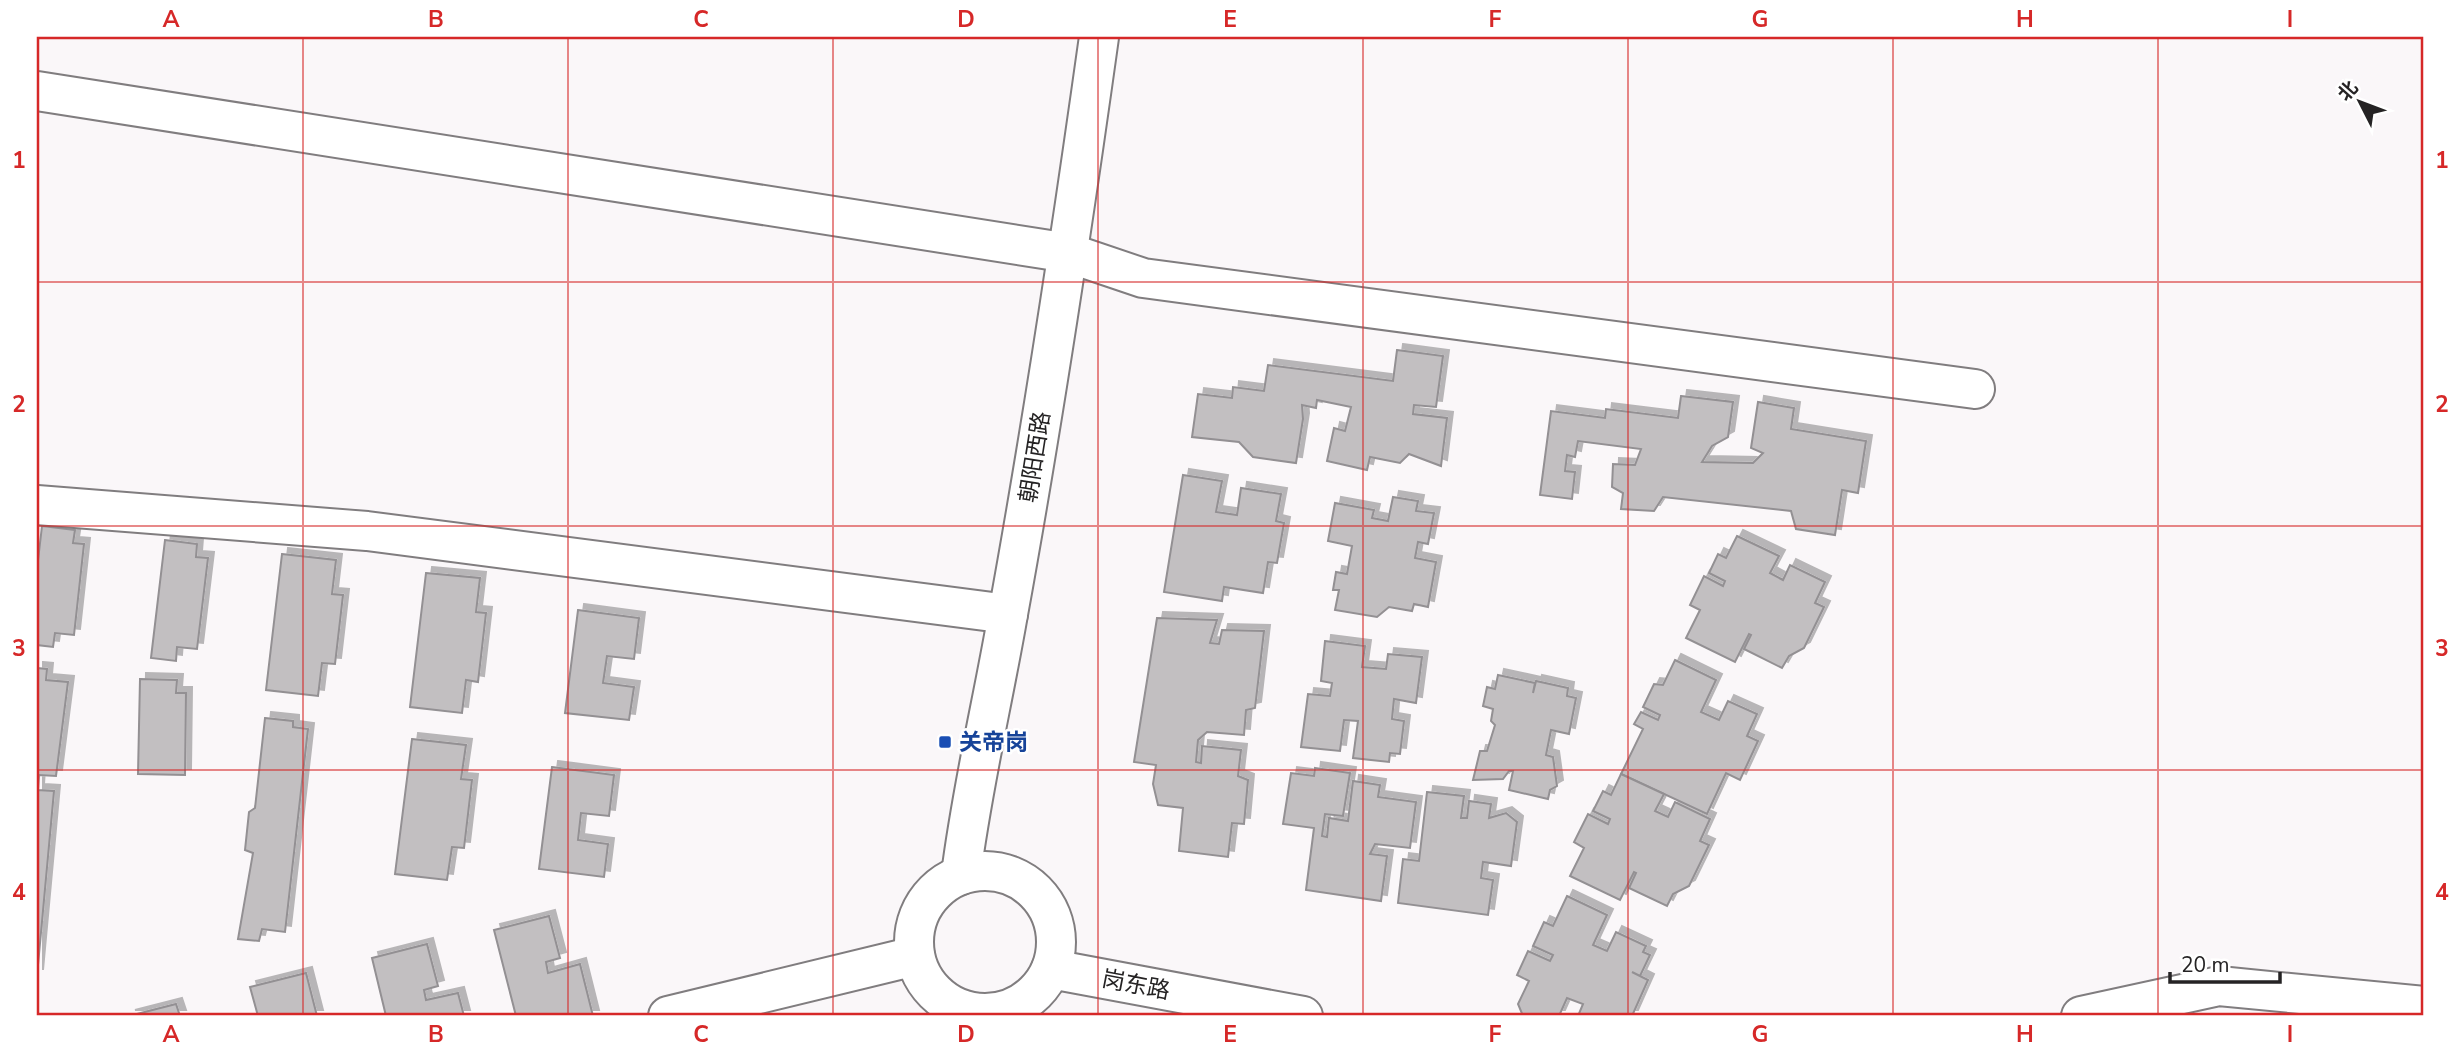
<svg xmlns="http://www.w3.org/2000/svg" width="2461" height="1053" font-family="'Nunito Sans','Noto Sans SC',sans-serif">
<defs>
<filter id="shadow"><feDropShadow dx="6" dy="-6" stdDeviation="0" flood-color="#0004"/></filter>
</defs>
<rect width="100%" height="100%" fill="#faf7f9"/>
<g fill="#c2bfc1" stroke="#939093" stroke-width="2" filter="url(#shadow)">
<polygon points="1397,350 1443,356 1436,407 1414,405 1413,414 1447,418 1441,466 1409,454 1400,463 1370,457 1367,470 1327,461 1334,428 1345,431 1351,407 1317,400 1316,408 1302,405 1303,419 1296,463 1253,457 1239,442 1192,437 1198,394 1232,398 1233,387 1264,391 1268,365 1393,381"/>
<polygon points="1681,396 1733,402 1728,437 1712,446 1702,462 1753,463 1763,453 1751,448 1758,402 1794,408 1791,429 1866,441 1858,493 1842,490 1835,535 1796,529 1791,511 1663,497 1654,511 1621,509 1623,493 1612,487 1613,464 1635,465 1641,449 1578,441 1575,457 1567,455 1565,471 1575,472 1572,499 1540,495 1551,411 1605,418 1606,409 1678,418"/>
<polygon points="1183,475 1222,481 1216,512 1237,515 1241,488 1281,494 1276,521 1284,523 1277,563 1268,562 1263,593 1224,587 1222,601 1164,592"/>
<polygon points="1393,497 1418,501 1416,511 1434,513 1428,544 1418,542 1415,558 1436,562 1428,607 1414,604 1412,611 1389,607 1377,617 1335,610 1339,590 1333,590 1336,572 1347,574 1352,546 1328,541 1335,503 1374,510 1372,518 1388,521"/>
<polygon points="42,526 75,530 73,543 84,544 74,635 55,633 53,647 37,645 37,569"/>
<polygon points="1737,536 1779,556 1770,573 1783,580 1790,565 1825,582 1815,603 1824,607 1804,648 1789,656 1782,668 1744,649 1751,635 1749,634 1735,662 1686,638 1700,610 1690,605 1704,576 1723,586 1725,581 1709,573 1718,554 1726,558"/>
<polygon points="165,540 197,544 196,557 208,558 197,649 177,647 176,661 151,658"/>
<polygon points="282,554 336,560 332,594 343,595 335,664 322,663 318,696 266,690"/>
<polygon points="426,573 480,578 476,612 486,613 478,682 466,680 462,713 410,707"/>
<polygon points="578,610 639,618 634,659 607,656 603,683 634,687 629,720 565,713"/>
<polygon points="1157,618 1217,620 1210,643 1219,644 1222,630 1264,631 1255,708 1246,710 1244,735 1207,732 1198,740 1196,762 1201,763 1202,746 1241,750 1238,776 1248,780 1244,824 1232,823 1228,857 1179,851 1183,808 1158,805 1153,784 1156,765 1134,762"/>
<polygon points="1325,641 1365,646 1362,667 1386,669 1388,654 1422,657 1416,703 1394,699 1392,719 1404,721 1400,754 1390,753 1389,762 1353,758 1358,721 1344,720 1340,751 1301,747 1308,694 1330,696 1332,683 1321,681"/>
<polygon points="1675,660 1716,680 1701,712 1719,720 1728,701 1757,714 1747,736 1758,741 1740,780 1726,773 1707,814 1621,774 1643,729 1634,724 1641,712 1658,720 1660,715 1643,707 1654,684 1663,685"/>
<polygon points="37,668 47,669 46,680 68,682 56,776 39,775 38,790 54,791 37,976"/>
<polygon points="1498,675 1535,683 1533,693 1536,681 1568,688 1567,696 1576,698 1569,734 1551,730 1546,755 1553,757 1557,786 1550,790 1548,799 1509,790 1513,771 1509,771 1503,779 1473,780 1480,751 1487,751 1495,725 1491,721 1493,709 1483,706 1487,687 1495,689"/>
<polygon points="140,679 177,680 176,693 186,693 185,775 138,774"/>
<polygon points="265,718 293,721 293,727 308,729 285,932 262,929 259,941 238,939 253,853 245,850 249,812 255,808"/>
<polygon points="412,739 466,745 461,779 472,780 464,848 452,847 447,880 395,874"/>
<polygon points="552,767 614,775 609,816 581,813 578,840 608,844 604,877 539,869"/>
<polygon points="1315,768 1350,773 1343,816 1325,814 1322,836 1327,837 1329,818 1348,821 1353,781 1380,785 1378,797 1416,802 1410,848 1375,844 1370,854 1387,856 1381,901 1306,890 1314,828 1283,824 1291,773 1314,776"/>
<polygon points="1621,774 1664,794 1655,811 1668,817 1675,802 1710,819 1700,841 1709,845 1689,886 1673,894 1667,906 1629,888 1636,873 1634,872 1620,900 1570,876 1584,848 1574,842 1588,814 1608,824 1610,819 1593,811 1603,791 1611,795"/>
<polygon points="1427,792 1464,796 1461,818 1467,818 1469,801 1491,804 1489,818 1506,813 1517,822 1511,866 1483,862 1481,878 1493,880 1488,915 1398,903 1403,859 1419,861"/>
<polygon points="1567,896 1607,915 1593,945 1607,951 1616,932 1646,946 1643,952 1650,955 1640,976 1632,972 1648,980 1632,1016 1578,1016 1583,1004 1567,998 1559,1016 1523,1016 1518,1004 1529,981 1517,975 1528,951 1550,961 1553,955 1533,946 1544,922 1553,926"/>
<polygon points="549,916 560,958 546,962 548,973 580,964 593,1016 516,1016 494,930"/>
<polygon points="427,944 438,986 424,990 426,1000 458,993 464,1016 386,1016 372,958"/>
<polygon points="306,973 317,1016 258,1016 250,987"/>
<polygon points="176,1004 180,1016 129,1016"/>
</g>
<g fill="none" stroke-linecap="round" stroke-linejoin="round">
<g stroke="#807d7f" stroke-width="42">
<g id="minor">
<polyline points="37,91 1069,253 1143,278 1975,389"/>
<polyline points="37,505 367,531 1008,614"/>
</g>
</g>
<g stroke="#807d7f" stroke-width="42">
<g id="tertiary">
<circle cx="985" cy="942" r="71"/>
<path d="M961,875C972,787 993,701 1008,614C1043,422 1072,230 1099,37"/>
<polyline points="1051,969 1303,1016"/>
<polyline points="668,1016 915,956"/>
<polyline points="2081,1016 2219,986 2424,1006"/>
</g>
</g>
<use href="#minor" stroke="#fff" stroke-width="38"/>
<use href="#tertiary" stroke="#fff" stroke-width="38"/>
</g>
<path fill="none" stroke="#d62828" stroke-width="2" stroke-opacity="0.55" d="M303,37V1016M568,37V1016M833,37V1016M1098,37V1016M1363,37V1016M1628,37V1016M1893,37V1016M2158,37V1016M37,282H2424M37,526H2424M37,770H2424"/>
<rect fill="#1a4fb4" stroke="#fff" stroke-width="2.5" x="938" y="735" width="14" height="14" rx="3.5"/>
<g text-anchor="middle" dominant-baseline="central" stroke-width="5" stroke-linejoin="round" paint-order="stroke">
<g font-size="23" fill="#252324" stroke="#fff">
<text transform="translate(1035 457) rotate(-81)">朝阳西路</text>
<text transform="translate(1136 985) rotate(11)">岗东路</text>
</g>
<g font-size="23" font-weight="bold" fill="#164399" stroke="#fff" text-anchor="start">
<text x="959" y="742">关帝岗</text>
</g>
</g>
<rect width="2461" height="1053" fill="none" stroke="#ffffff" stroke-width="77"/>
<g transform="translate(2360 102) rotate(312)" stroke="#ffffff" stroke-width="5" paint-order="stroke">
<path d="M0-5L12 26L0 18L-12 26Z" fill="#252324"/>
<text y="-10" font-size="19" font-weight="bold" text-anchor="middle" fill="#252324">北</text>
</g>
<path d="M2170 972v10h110v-10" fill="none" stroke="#252324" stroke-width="3.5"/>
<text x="2181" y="972" font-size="21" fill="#252324" stroke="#ffffff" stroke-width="5" paint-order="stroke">20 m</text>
<rect x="38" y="38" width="2384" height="976" fill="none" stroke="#d62828" stroke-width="2.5"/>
<g font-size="23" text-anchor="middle" font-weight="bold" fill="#d62828">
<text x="171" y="27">A</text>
<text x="436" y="27">B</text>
<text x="701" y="27">C</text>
<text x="966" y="27">D</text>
<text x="1230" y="27">E</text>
<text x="1495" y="27">F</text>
<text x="1760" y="27">G</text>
<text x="2025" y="27">H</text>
<text x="2290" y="27">I</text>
<text x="19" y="168">1</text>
<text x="2442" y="168">1</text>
<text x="19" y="412">2</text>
<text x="2442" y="412">2</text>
<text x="19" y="656">3</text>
<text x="2442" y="656">3</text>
<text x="19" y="900">4</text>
<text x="2442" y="900">4</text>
<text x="171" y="1042">A</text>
<text x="436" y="1042">B</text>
<text x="701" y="1042">C</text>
<text x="966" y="1042">D</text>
<text x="1230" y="1042">E</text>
<text x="1495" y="1042">F</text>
<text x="1760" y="1042">G</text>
<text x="2025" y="1042">H</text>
<text x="2290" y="1042">I</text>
</g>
</svg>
